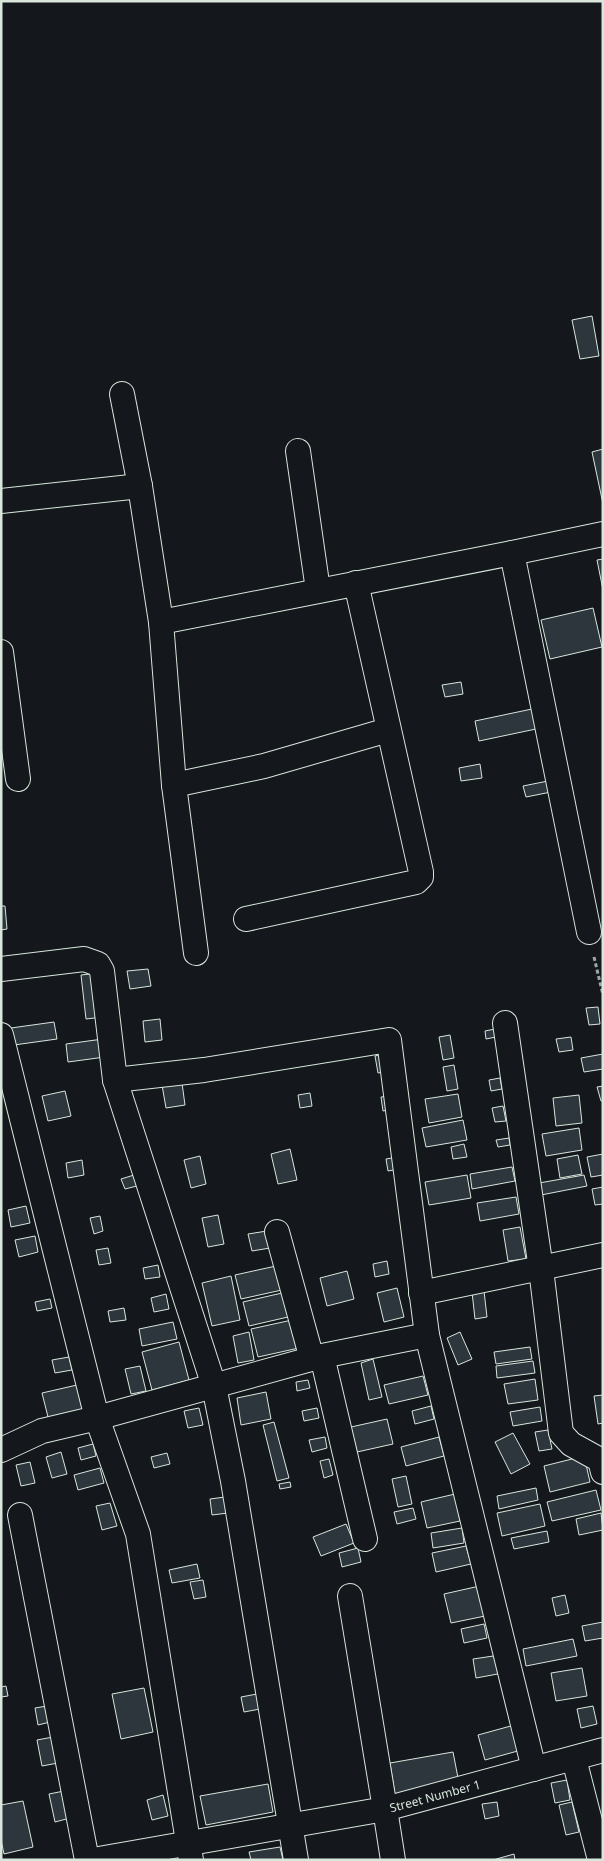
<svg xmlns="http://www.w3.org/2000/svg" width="604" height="1861" font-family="'Noto Sans',sans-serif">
<rect width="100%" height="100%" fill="#14181c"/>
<g fill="#2c363c" stroke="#d8e6dc">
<polygon points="592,316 599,356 580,359 572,320"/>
<polygon points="603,449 603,504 592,452"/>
<polygon points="603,559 603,590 597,560"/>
<polygon points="593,608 602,647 550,659 541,620"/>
<polygon points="461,682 463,694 445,697 442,685"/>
<polygon points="532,709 536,729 479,741 475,721"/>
<polygon points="480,764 482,778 461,781 459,768"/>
<polygon points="548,781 551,792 526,797 523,786"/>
<polygon points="1,906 5,906 7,929 1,930"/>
<polygon points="148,969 151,986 130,989 127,971"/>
<polygon points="98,973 103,1017 86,1019 81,975"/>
<polygon points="598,1007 600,1024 589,1025 586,1008"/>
<polygon points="160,1019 162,1040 145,1042 143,1021"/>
<polygon points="54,1022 57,1039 14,1045 11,1028"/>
<polygon points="495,1029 496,1037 486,1039 485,1031"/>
<polygon points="450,1035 454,1058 443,1060 439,1037"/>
<polygon points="571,1037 573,1050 559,1052 556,1039"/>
<polygon points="103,1039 105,1057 68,1062 66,1044"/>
<polygon points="386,1053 389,1071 378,1073 375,1056"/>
<polygon points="603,1054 603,1069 584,1072 581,1058"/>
<polygon points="454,1065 458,1089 447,1091 443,1067"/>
<polygon points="500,1078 502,1089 491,1091 489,1080"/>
<polygon points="182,1083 185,1105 166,1108 162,1085"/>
<polygon points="603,1086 603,1101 601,1101 597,1087"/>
<polygon points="65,1091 71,1116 48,1121 42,1096"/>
<polygon points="310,1093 312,1106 300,1108 298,1095"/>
<polygon points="458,1094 462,1117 429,1123 425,1099"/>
<polygon points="579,1095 582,1123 556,1126 553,1098"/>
<polygon points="390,1096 392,1109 383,1111 381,1097"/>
<polygon points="503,1106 506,1121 495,1122 492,1108"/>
<polygon points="463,1120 467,1140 426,1147 422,1128"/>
<polygon points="579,1128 582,1150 546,1156 542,1134"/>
<polygon points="509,1138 510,1145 498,1147 496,1140"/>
<polygon points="464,1144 467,1157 453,1159 451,1147"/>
<polygon points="290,1149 297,1180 278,1184 271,1154"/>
<polygon points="603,1154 603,1175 591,1177 587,1157"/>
<polygon points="578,1155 582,1174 560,1178 557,1159"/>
<polygon points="200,1156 206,1184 191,1188 184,1160"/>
<polygon points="397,1157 399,1169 388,1171 386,1159"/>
<polygon points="82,1160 84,1175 68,1178 66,1163"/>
<polygon points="512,1167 515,1181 472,1189 470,1174"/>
<polygon points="134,1175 137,1186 125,1189 121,1179"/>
<polygon points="467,1175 471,1198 429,1205 425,1182"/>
<polygon points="584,1175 587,1186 541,1195 539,1183"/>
<polygon points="603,1187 603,1204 595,1205 592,1189"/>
<polygon points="516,1197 519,1214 480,1221 477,1203"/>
<polygon points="26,1206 30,1223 11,1227 8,1210"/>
<polygon points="218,1215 224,1244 208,1247 202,1218"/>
<polygon points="100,1216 103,1231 94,1234 90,1218"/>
<polygon points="520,1227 526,1259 508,1261 503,1230"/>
<polygon points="267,1231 270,1248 252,1251 248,1234"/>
<polygon points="35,1236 38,1252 19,1257 15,1240"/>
<polygon points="108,1248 111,1263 99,1265 96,1250"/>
<polygon points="387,1261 389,1274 375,1277 373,1264"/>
<polygon points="158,1265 160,1277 145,1279 143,1268"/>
<polygon points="276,1266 282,1290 241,1299 235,1275"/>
<polygon points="347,1271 354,1299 327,1306 320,1278"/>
<polygon points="231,1276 240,1320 212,1326 202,1283"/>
<polygon points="397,1288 404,1317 384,1322 377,1293"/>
<polygon points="484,1291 487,1317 475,1319 472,1292"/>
<polygon points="282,1293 288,1317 249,1326 243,1302"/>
<polygon points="166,1294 169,1309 154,1312 151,1298"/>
<polygon points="50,1299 52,1308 37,1311 35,1302"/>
<polygon points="124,1308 126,1320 110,1322 108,1311"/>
<polygon points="292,1320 299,1348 258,1357 251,1329"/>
<polygon points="173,1322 177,1339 142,1346 139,1329"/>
<polygon points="249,1332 254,1360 238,1363 233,1336"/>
<polygon points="460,1332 472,1359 458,1365 447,1338"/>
<polygon points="179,1342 189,1380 152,1390 142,1352"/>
<polygon points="530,1347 532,1359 496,1364 494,1352"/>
<polygon points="69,1357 72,1370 55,1373 52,1360"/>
<polygon points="373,1359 382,1397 369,1400 361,1363"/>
<polygon points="533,1361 535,1373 497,1378 496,1366"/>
<polygon points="140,1366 146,1391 131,1394 125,1369"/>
<polygon points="423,1376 428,1395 389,1404 384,1385"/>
<polygon points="535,1379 538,1400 508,1404 504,1384"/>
<polygon points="308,1380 310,1388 297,1391 296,1382"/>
<polygon points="77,1385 83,1413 49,1421 42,1393"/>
<polygon points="266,1392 271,1419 241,1425 237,1398"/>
<polygon points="603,1395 603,1423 598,1424 594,1396"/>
<polygon points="431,1406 434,1419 415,1424 412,1411"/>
<polygon points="540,1407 542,1421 513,1426 510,1412"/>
<polygon points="199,1408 203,1425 188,1428 184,1411"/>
<polygon points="317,1408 319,1418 304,1421 302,1411"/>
<polygon points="387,1419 393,1444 357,1452 351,1427"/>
<polygon points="274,1422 289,1478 277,1481 263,1425"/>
<polygon points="548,1430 552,1449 539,1451 535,1432"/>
<polygon points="513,1433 530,1464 511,1474 495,1442"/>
<polygon points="325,1437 327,1448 312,1452 309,1440"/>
<polygon points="439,1437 444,1456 406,1466 401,1447"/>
<polygon points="93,1444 96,1456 81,1460 78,1448"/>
<polygon points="61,1452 67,1474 52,1478 46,1457"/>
<polygon points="167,1453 170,1464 154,1468 151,1457"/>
<polygon points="584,1456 590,1482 550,1492 544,1466"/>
<polygon points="329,1459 333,1475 324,1478 320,1461"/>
<polygon points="30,1462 35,1483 21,1486 16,1465"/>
<polygon points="100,1468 104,1483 78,1490 74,1475"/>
<polygon points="406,1476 412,1504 398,1507 392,1479"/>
<polygon points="290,1482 291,1487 280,1489 279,1484"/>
<polygon points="536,1488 538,1500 499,1509 497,1496"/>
<polygon points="596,1490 601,1510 552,1521 547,1502"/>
<polygon points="455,1494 460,1521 427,1528 421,1502"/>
<polygon points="225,1497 228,1513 212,1515 210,1499"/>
<polygon points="110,1503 117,1526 102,1530 96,1506"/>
<polygon points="540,1504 545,1526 502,1536 497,1513"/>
<polygon points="413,1508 416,1519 397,1524 394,1512"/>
<polygon points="601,1513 603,1530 579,1535 576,1519"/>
<polygon points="346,1524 354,1543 321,1556 313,1537"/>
<polygon points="462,1528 464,1543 433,1548 431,1533"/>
<polygon points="547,1531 549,1542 514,1549 511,1538"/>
<polygon points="466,1546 471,1564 436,1572 432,1553"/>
<polygon points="358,1548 361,1562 342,1567 339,1553"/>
<polygon points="197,1564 200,1578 172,1583 169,1570"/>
<polygon points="203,1580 206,1597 194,1599 190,1582"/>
<polygon points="484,1585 490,1615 451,1623 444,1594"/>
<polygon points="565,1595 569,1613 556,1616 552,1598"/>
<polygon points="603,1622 603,1638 585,1641 582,1626"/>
<polygon points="484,1624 487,1638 464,1643 461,1629"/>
<polygon points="573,1639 577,1656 526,1666 523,1649"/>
<polygon points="500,1655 503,1673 476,1678 473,1659"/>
<polygon points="582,1668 587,1696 556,1701 551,1673"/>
<polygon points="6,1686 8,1696 1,1697 1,1687"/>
<polygon points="144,1688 153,1732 121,1739 112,1694"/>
<polygon points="257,1694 260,1709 244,1712 241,1697"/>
<polygon points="47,1706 50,1722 38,1725 35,1708"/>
<polygon points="593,1706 597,1724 581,1728 577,1709"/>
<polygon points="518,1724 525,1749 485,1760 478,1735"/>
<polygon points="53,1737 58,1763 42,1766 37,1740"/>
<polygon points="453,1752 459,1783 395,1795 390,1763"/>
<polygon points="567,1780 570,1800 555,1803 551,1783"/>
<polygon points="268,1784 273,1812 206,1825 200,1796"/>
<polygon points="64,1791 70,1818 55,1822 49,1794"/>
<polygon points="163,1795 168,1816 152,1820 147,1800"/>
<polygon points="23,1801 33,1847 4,1854 1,1840 1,1805"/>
<polygon points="497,1802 499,1816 485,1819 482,1804"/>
<polygon points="572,1802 579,1832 566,1835 559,1805"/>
<polygon points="280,1847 283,1860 251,1860 249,1852"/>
<polygon points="514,1854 515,1860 493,1860"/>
</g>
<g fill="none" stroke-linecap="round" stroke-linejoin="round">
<g stroke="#d8e6dc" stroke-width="26">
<g id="minor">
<polyline points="122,394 140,486 161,622 174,785 196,953"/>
<polyline points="298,451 318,590"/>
<polyline points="1,501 140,486"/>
<polyline points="512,553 589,932"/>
<polyline points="161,622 512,553 603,534"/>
<polyline points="1,652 18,779"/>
<polyline points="174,785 264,766 388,730"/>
<polyline points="246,919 416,882 421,877 421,872 356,583"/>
<polyline points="1,969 84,959 98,964 102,971 115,1080 214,1386 233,1481 296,1860"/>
<polyline points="505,1023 541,1269 561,1433 571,1444 600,1460 603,1472"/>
<polyline points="1,1035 97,1418 138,1534 191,1860"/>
<polyline points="115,1080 204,1070 389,1040 427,1335 534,1769"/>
<polyline points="277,1232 312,1359"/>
<polyline points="421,1293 603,1255"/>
<polyline points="322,1356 365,1539"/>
<polyline points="1,1450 42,1431 97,1418 322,1356 427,1335"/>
<polyline points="20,1515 87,1860"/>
<polyline points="574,1759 600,1860"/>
<polyline points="93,1860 385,1809 350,1596"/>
<polyline points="393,1860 385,1809 603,1750"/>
</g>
</g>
<polyline stroke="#9da8a2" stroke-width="3" stroke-dasharray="4 2.5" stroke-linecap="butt" points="594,957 603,995"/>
<use href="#minor" stroke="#14181c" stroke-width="24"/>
</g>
<g text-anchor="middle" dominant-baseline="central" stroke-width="4" stroke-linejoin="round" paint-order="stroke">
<g font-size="12" fill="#d8e6dc" stroke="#14181c">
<text transform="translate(435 1796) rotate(-15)">Street Number 1</text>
</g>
</g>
<rect width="604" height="1861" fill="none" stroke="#d8e6dc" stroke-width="5"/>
</svg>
